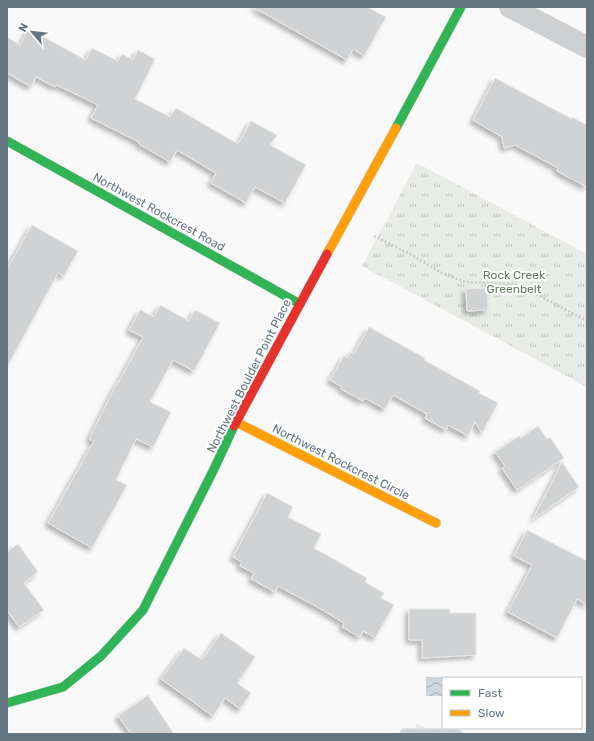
<svg xmlns="http://www.w3.org/2000/svg" width="594" height="741" font-family="Rubik,sans-serif">
<defs>
<pattern id="park-tufts" width="24" height="20" patternUnits="userSpaceOnUse"><rect width="24" height="20" fill="#e8ebe6"/><path d="M3 7l-1-3M5 7V3M7 7l1-3M15 17l-1-3M17 17v-4M19 17l1-3" fill="none" stroke="#c0c3c0"/></pattern>
<pattern id="water-waves" width="16" height="10" patternUnits="userSpaceOnUse"><rect width="16" height="10" fill="#ced6d9"/><path d="M0 5q4-4 8 0t8 0" fill="none" stroke="#abb2b5"/></pattern>
<filter id="shadow"><feDropShadow dx="-3.5" dy="3.5" stdDeviation="2" flood-color="#0004"/></filter>
</defs>
<rect width="100%" height="100%" fill="#f9f9f9"/>
<g fill="url(#park-tufts)">
<polygon points="417,163 587,254 587,387 362,266"/>
<polygon points="417,724 441,734 412,734"/>
</g>
<polygon fill="url(#water-waves)" points="463,677 443,678 443,696 426,696 426,677"/>
<g fill="none" stroke-linecap="round" stroke-linejoin="round">
<polyline stroke="#ced6d9" stroke-width="7" points="403,734 404,732 457,732 459,734"/>
</g>
<g fill="#d0d2d3" stroke="#e8e8e8" filter="url(#shadow)">
<polygon points="253,7 367,7 386,17 364,56 353,49 347,60"/>
<polygon points="29,29 86,60 92,48 118,61 122,54 133,60 138,50 155,59 135,99 170,117 176,108 238,144 251,121 277,135 270,145 306,165 285,203 255,187 246,203 211,183 216,173 177,150 170,162 139,144 139,142 91,118 98,105 57,85 55,87 36,77 31,87 7,73 7,37 20,45"/>
<polygon points="495,78 572,119 572,117 587,125 587,187 557,171 558,168 515,145 504,148 502,137 473,120"/>
<polygon points="32,225 78,251 64,276 58,273 7,367 7,269"/>
<polygon points="487,288 488,310 467,311 466,289"/>
<polygon points="160,305 189,321 195,310 220,323 194,371 173,360 150,402 171,412 153,447 136,439 116,480 127,485 92,548 48,523 94,441 89,439 116,385 117,385 143,337 129,330 140,310 154,317"/>
<polygon points="369,327 425,358 424,360 480,391 479,393 498,403 482,433 475,422 468,436 448,425 446,430 425,418 427,414 393,395 385,409 365,398 363,401 341,389 342,387 330,380 344,356 348,358 350,352 354,354"/>
<polygon points="538,426 547,439 550,437 564,458 517,490 502,468 505,466 495,452 519,436 521,438"/>
<polygon points="562,462 579,487 533,519"/>
<polygon points="267,493 293,507 288,517 321,534 314,548 367,578 365,582 384,593 381,598 394,605 375,638 363,631 360,637 342,627 344,623 321,609 278,586 275,592 251,579 254,573 240,566 242,562 233,557"/>
<polygon points="527,530 587,561 587,605 577,599 557,638 508,612 532,565 514,556"/>
<polygon points="18,544 38,572 24,583 44,610 19,627 7,611 7,552"/>
<polygon points="409,609 450,609 450,613 476,613 476,655 422,658 422,640 409,640"/>
<polygon points="221,633 255,657 237,683 251,693 240,709 225,698 213,716 161,679 184,648 202,660"/>
<polygon points="148,695 174,734 131,734 118,716"/>
</g>
<g fill="none" stroke-linecap="round" stroke-linejoin="round">
<g stroke="#d5d6d7" stroke-width="10">
<g id="fast">
<polyline points="396,128 461,7"/>
<polyline points="7,141 300,304"/>
<polyline points="7,703 63,687 101,656 143,610 214,469 234,426"/>
</g>
</g>
<g stroke="#d5d6d7" stroke-width="10">
<g id="slow">
<polyline points="327,254 396,128"/>
<polyline points="236,422 436,523"/>
</g>
</g>
<g stroke="#d5d6d7" stroke-width="10">
<polyline id="jam" points="234,426 327,254"/>
</g>
<polyline stroke="#cbcccd" stroke-width="2.5" stroke-dasharray="2 2" stroke-linecap="butt" points="374,236 412,255 442,273 465,282 517,284 587,321"/>
<polyline stroke="#cecfd0" stroke-width="22" points="510,7 587,47"/>
<use href="#fast" stroke="#30b455" stroke-width="9"/>
<use href="#slow" stroke="#ff9f0a" stroke-width="9"/>
<use href="#jam" stroke="#e5322d" stroke-width="9"/>
</g>
<g text-anchor="middle" dominant-baseline="central" stroke-width="4" stroke-linejoin="round" paint-order="stroke">
<g font-size="12" fill="#657683" stroke="#fff">
<text transform="translate(159 212) rotate(29)">Northwest Rockcrest Road</text>
<text transform="translate(249 376) rotate(-63)">Northwest Boulder Point Place</text>
<text transform="translate(341 462) rotate(27)">Northwest Rockcrest Circle</text>
</g>
<g font-size="12" fill="#687a64" stroke="#fff">
<text x="514" y="275">Rock Creek<tspan x="514" dy="14">Greenbelt</tspan></text>
</g>
</g>
<rect width="594" height="741" fill="none" stroke="#657683" stroke-width="16"/>
<rect x="442" y="677" width="140" height="52" fill="#ffffff" stroke="#c1c8cd"/>
<rect x="450" y="690" width="20" height="6" fill="#30b455" stroke="#c1c8cd"/>
<text x="478" y="697" font-size="12" fill="#657683">Fast</text>
<rect x="450" y="710" width="20" height="6" fill="#ff9f0a" stroke="#c1c8cd"/>
<text x="478" y="717" font-size="12" fill="#657683">Slow</text>
<g transform="translate(32 32) rotate(298)" stroke="#ffffff" stroke-width="3" paint-order="stroke">
<path d="M0-3L7 15L0 10L-7 15Z" fill="#657683"/>
<text y="-6" font-size="11" font-weight="bold" text-anchor="middle" fill="#657683">N</text>
</g>
</svg>
